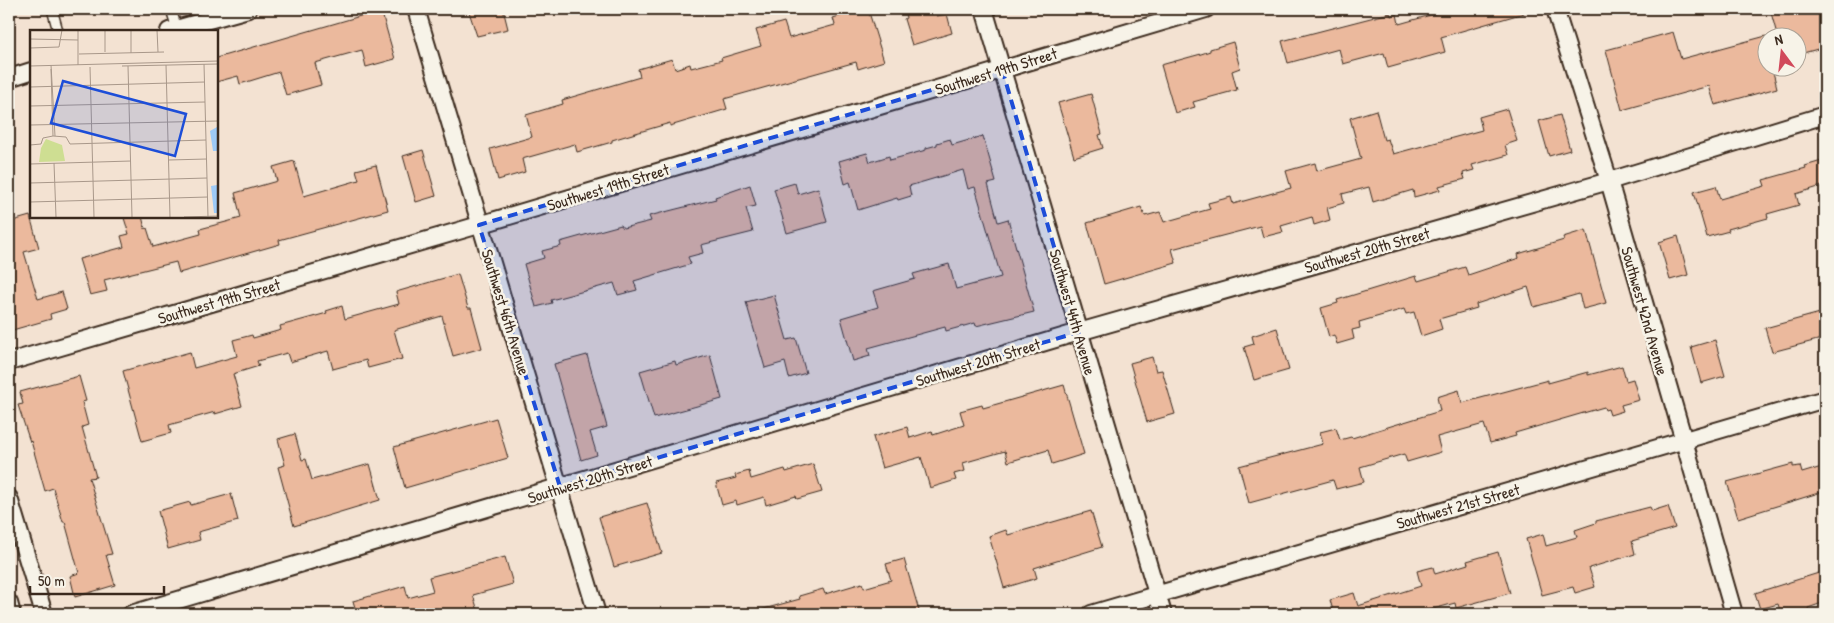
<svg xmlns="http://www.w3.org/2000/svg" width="1834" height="623" font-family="'Patrick Hand',sans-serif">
<rect width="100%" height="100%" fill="#f3e2d2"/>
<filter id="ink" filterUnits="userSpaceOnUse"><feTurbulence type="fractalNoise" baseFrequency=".02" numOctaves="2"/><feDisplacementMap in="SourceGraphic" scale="10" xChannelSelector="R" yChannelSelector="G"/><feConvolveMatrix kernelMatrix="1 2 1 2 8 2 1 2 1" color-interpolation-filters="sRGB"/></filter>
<g filter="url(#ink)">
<g fill="#ebb99d" stroke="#3b2a1e">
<polygon points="468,9 503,9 508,29 477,36"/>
<polygon points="855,9 868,9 884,61 858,69 856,62 724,99 727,109 670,126 670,123 612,140 612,142 577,152 575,144 522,159 525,172 498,180 490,149 532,137 526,115 563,104 562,100 640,77 638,69 672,59 675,69 690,64 691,68 722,60 721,58 761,46 756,30 784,22 789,38 835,25 833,18 843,15 842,12"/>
<polygon points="904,9 935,9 937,16 947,14 952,33 912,45 904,19 906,18"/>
<polygon points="1452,9 1523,9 1524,13 1441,37 1445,52 1388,68 1384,53 1343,64 1339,49 1288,63 1282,41 1390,13 1391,16 1397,14 1399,24"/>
<polygon points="1770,9 1825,9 1825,47 1796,55 1796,38 1778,38"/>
<polygon points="381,10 395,59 366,67 362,50 315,63 321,85 286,95 279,72 240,84 238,76 216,82 216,58"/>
<polygon points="1673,32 1681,59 1766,36 1766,68 1772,68 1777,88 1715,105 1709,86 1622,110 1606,50"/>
<polygon points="1233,42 1240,68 1232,71 1237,90 1193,102 1195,107 1175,113 1161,65 1201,54 1210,51 1210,49"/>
<polygon points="1091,94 1102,134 1099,135 1103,148 1074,157 1058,103"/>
<polygon points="1507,109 1517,141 1505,145 1508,155 1472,165 1474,170 1463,173 1465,179 1439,186 1440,190 1414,197 1413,190 1373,202 1369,187 1342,194 1344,203 1327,208 1330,220 1314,225 1312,217 1281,226 1283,232 1263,237 1260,226 1172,249 1176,263 1104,284 1087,223 1141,207 1145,216 1160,212 1164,222 1210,209 1208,203 1231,197 1233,204 1291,188 1286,171 1315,163 1317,171 1361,159 1350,118 1376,110 1384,140 1388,139 1393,154 1482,130 1479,117"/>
<polygon points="1560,115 1570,150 1549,156 1539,121"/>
<polygon points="983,136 996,182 988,184 998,222 1008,219 1034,312 976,326 975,323 946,331 945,327 868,348 870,356 853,361 841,318 878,307 873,291 915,279 913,274 949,264 956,289 1001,277 975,187 968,189 963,170 909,186 911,196 898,200 897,198 858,210 850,182 845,184 839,161 867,153 870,162 889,156 890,160 926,150 926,148 937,145 937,143 950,139 952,145"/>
<polygon points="423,150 436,196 416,202 403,156"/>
<polygon points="1825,160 1825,185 1796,194 1799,205 1767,214 1768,218 1728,229 1729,231 1707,237 1694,192 1716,186 1720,199 1765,186 1763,180 1806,168 1805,166"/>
<polygon points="294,161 304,196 359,180 356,170 376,165 388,210 279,240 280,244 179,273 176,262 104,280 107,291 90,295 79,259 124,247 121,236 129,234 124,218 142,216 145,229 147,228 153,247 201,234 200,229 241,218 235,193 277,181 273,167"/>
<polygon points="795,183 798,194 818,188 827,222 787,233 774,189"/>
<polygon points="750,185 756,206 746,208 753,232 701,245 703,253 688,257 691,264 634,281 637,290 618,295 614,283 551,300 552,303 536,307 524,264 544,258 542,251 561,246 560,242 599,231 621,225 623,228 651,221 649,216 716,199 715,197"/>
<polygon points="30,216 39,248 24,252 38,299 62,292 67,309 50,314 51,319 9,331 9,222"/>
<polygon points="1586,230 1606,303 1583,309 1579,294 1534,307 1528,287 1476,304 1477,308 1439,319 1442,329 1421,336 1414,312 1406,314 1404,309 1359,322 1360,328 1352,330 1354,339 1337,344 1334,335 1329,337 1321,308 1338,303 1337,300 1416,276 1418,281 1465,267 1468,275 1519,258 1518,254 1564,240 1563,237"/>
<polygon points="1678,236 1688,275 1670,280 1659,242"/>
<polygon points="458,274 468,308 471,308 482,348 453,356 442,316 394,330 402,359 368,368 366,360 333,369 328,351 290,362 287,353 257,361 259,366 233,374 242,406 215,414 215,412 169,425 171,433 142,441 123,371 190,352 194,368 237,356 233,340 252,335 253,338 281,330 280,326 327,313 326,311 342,306 345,319 399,304 396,292"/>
<polygon points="774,295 787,340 796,338 806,373 789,378 785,362 765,368 746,302"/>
<polygon points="1820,313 1821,315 1825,314 1825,338 1772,352 1765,328"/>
<polygon points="1277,328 1289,370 1254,380 1244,347 1254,344 1252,336"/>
<polygon points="1715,340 1725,376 1701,383 1691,347"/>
<polygon points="587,355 607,427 590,432 597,455 581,460 554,364"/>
<polygon points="710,355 722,399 654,418 640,371 675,361 676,365"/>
<polygon points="1152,357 1156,371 1162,370 1175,414 1147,422 1130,363"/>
<polygon points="1622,366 1626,381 1633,379 1639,400 1621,405 1623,411 1610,415 1608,409 1605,410 1604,407 1515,433 1516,436 1490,443 1484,424 1437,437 1441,452 1407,462 1404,454 1360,467 1364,482 1336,489 1333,480 1249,503 1239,466 1323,444 1320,432 1336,428 1340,440 1351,437 1352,438 1440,411 1437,397 1459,390 1462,403 1548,380 1548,383 1588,372 1588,375"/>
<polygon points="79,376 86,401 82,402 88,425 82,427 96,477 89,478 112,554 106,555 115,585 75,597 70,576 79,573 65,522 63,522 53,488 45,491 31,441 30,442 18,405 23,404 20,392"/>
<polygon points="1064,385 1084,454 1052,464 1048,450 1008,462 1005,451 963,463 965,471 954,474 956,480 930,488 921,457 882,468 873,437 907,427 910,438 932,431 933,435 964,425 960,411 982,405 983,408"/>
<polygon points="496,418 508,458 405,488 394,447"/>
<polygon points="295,434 302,460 306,459 312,480 370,464 380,500 294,526 278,467 285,465 278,439"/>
<polygon points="813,464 822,492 797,499 796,496 766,505 764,497 737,505 736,501 722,505 716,483 736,478 735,475 749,471 751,479 785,469 786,472"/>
<polygon points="1793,464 1793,467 1800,466 1802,473 1825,466 1825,491 1738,518 1727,482"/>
<polygon points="231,494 238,521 198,532 200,540 168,549 158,511 190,502 191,505"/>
<polygon points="647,503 662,553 614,567 599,517"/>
<polygon points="1668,506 1675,528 1632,541 1635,554 1589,568 1595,587 1575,593 1573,587 1542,595 1526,539 1543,534 1546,546 1577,537 1575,530 1596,523 1596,521 1650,507 1652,511"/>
<polygon points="1091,511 1102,547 1034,568 1037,578 1004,588 989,536 1006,530 1008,535"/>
<polygon points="1498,552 1510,593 1456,608 1455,603 1415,614 1334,614 1330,600 1354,593 1358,606 1421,586 1417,571 1433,567 1435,574 1468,564 1467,561"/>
<polygon points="505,557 513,584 473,595 479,614 357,614 353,601 405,586 408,598 433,591 429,577"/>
<polygon points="904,559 920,614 761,614 760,610 800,599 799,596 823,589 825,594 862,583 864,588 891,580 886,564"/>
<polygon points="1825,571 1825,602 1808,608 1810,614 1781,614 1778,604 1760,609 1755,593"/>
</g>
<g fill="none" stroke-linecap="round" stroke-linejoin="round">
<g stroke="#3b2a1e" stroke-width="12">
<g id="service">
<polyline points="52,9 58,31"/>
<polyline points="171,9 177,29"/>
<polyline points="1825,58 1825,59"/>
</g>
</g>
<g stroke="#3b2a1e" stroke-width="20">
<g id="minor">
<polyline points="416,9 597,614"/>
<polyline points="984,9 1163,614"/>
<polyline points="1555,9 1609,181 1734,614"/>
<polyline points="169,31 248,9"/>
<polyline points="9,78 31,71"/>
<polyline points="9,362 479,225 1206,9"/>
<polyline points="9,498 44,614"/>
<polyline points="9,603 12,614"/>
<polyline points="131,614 1079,332 1609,181 1825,115"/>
<polyline points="1091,614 1825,399"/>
</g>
</g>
<use href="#service" stroke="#f7f3e8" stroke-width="9"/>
<use href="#minor" stroke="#f7f3e8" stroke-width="16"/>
</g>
</g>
<path fill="#1d4ed8" fill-opacity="0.2" stroke="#1d4ed8" stroke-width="4" stroke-dasharray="10 6" stroke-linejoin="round" d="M1002,69L1079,332L560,487L479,225Z"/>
<g text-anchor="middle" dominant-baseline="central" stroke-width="5" stroke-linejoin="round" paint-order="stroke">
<g font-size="16" fill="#3b2a1e" stroke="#f7f3e8">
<text transform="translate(996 71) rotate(-17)">Southwest 19th Street</text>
<text transform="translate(608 187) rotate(-17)">Southwest 19th Street</text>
<text transform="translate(1367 250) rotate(-16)">Southwest 20th Street</text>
<text transform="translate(219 301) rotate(-16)">Southwest 19th Street</text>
<text transform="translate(1645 311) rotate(74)">Southwest 42nd Avenue</text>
<text transform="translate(506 312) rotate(73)">Southwest 46th Avenue</text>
<text transform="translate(1073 312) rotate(74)">Southwest 44th Avenue</text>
<text transform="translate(978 362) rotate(-17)">Southwest 20th Street</text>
<text transform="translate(590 479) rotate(-17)">Southwest 20th Street</text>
<text transform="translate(1458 506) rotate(-16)">Southwest 21st Street</text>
</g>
</g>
<g transform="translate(30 30)">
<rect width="188" height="188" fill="#f3e2d2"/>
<path d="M16,109L32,115L35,131L9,132L11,118Z" fill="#cede92"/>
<path d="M187,97V121H183L180,101ZM187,155V183H184L181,156Z" fill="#9dcaf7"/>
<path fill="none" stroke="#a9988a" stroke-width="1" d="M75,0V22M101,0V23M127,0L128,22M0,9L48,10M0,18L29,17L32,0M49,24L134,22M174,34L178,187M21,35L25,106M48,35V0M136,35L140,187M0,36L188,31M92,36L188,34M98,36L102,187M60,37L64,187M21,39L23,106M0,57L175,52M0,76L175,72M0,95L188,91M0,115L11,114L13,108L23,106L36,107L40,114L176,110M139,130L177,129M24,133L26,187M0,134L101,131M0,153L177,148M0,172L178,167M154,187L188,186"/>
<path fill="#1d4ed8" fill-opacity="0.15" stroke="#1d4ed8" stroke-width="2.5" d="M33,51L156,84L145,126L21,93Z"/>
<rect width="188" height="188" fill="none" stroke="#3b2a1e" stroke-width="2.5"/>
</g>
<rect width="1834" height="623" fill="none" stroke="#f7f3e8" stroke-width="30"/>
<rect x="15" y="15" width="1804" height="593" fill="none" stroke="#3b2a1e" stroke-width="2" filter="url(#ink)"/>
<g transform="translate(1782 52) rotate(345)"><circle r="24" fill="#f7f3e8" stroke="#aca397"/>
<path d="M0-4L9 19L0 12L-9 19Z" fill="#d1495b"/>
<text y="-8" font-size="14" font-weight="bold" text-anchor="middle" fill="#3b2a1e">N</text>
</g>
<path d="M30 586v8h134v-8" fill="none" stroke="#3b2a1e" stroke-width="2.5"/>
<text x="38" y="586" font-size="15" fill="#3b2a1e" stroke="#f7f3e8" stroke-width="4" paint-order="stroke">50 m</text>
</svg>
